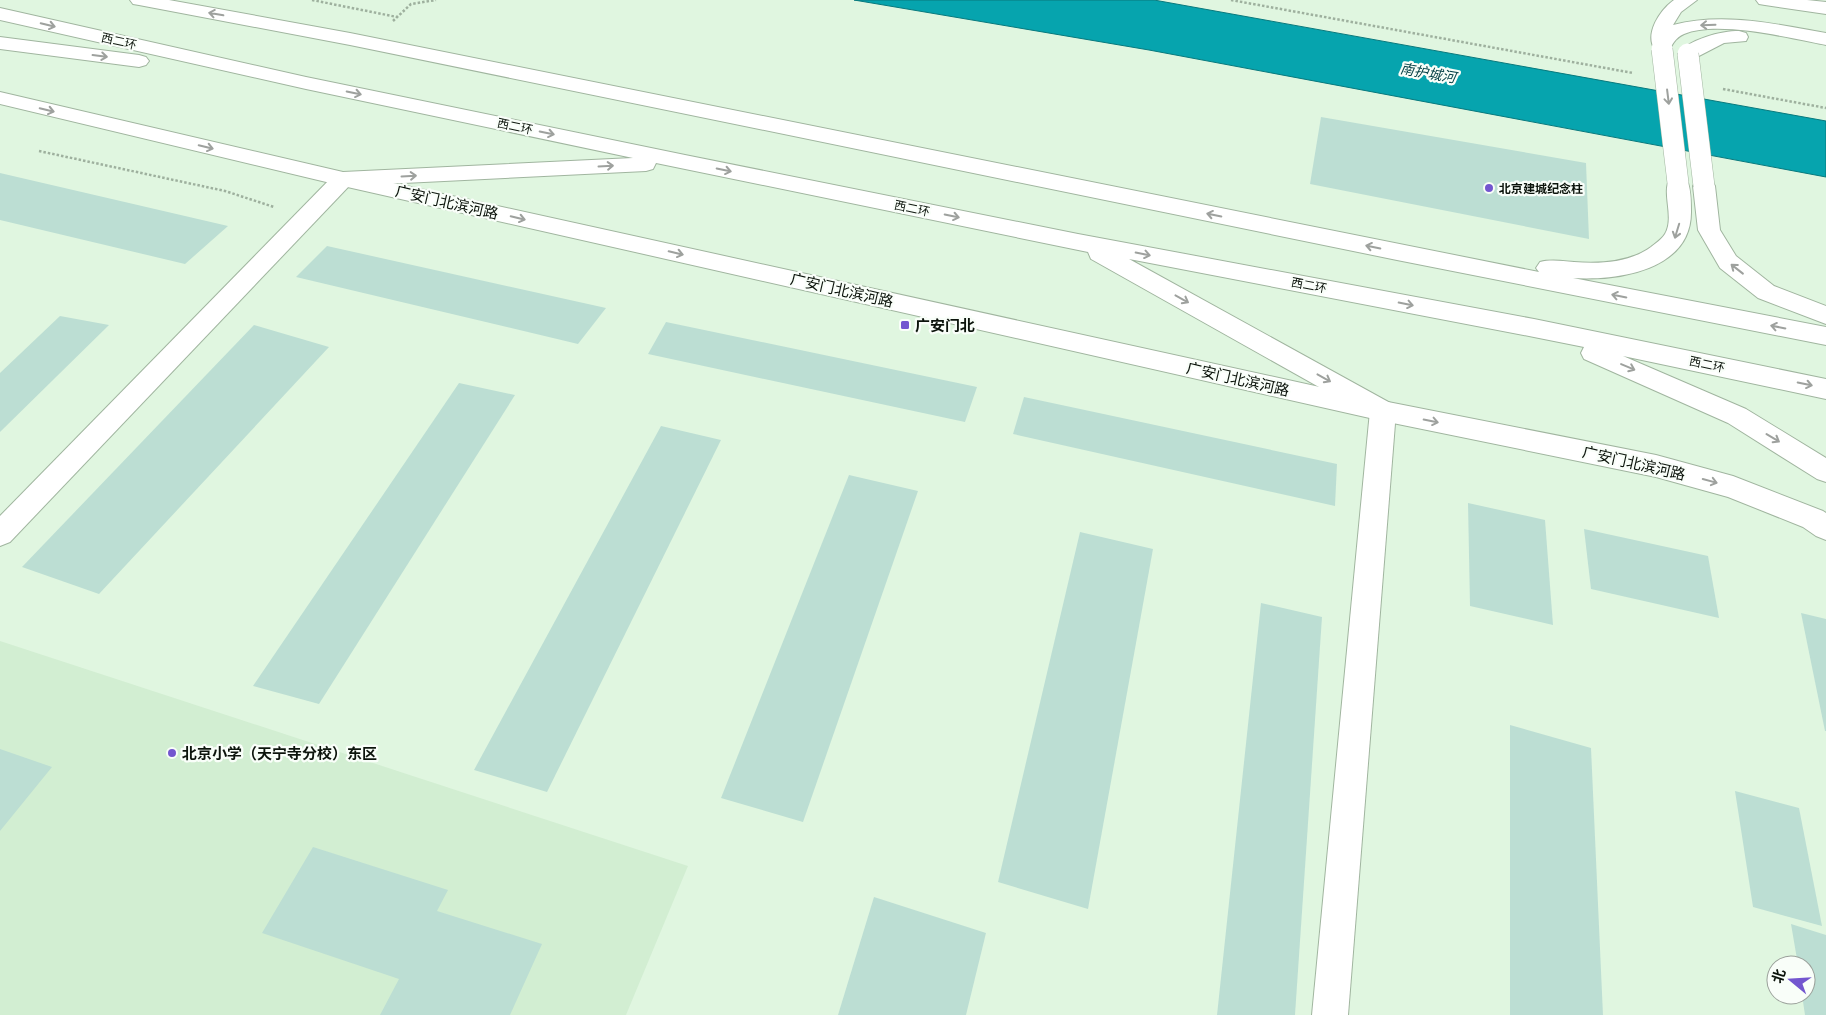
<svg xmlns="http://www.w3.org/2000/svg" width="1826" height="1015" font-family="'IBM Plex Serif','Noto Sans SC',serif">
<rect width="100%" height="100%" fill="#e0f6e0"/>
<polygon fill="#d2eed2" points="0,641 688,866 626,1015 0,1015"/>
<polygon fill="#06a4ae" stroke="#08797d" points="854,0 1154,0 1826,121 1826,177 1149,50"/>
<g fill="#bcded3">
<polygon points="1321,117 1586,163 1589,239 1310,184"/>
<polygon points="0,173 228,226 185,264 0,220"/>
<polygon points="327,246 606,308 578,344 296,277"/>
<polygon points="60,316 109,325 0,432 0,373"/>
<polygon points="666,322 977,387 965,422 648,354"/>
<polygon points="254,325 329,347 99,594 22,567"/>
<polygon points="459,383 515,395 319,704 253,686"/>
<polygon points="1024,397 1337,464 1335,506 1013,434"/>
<polygon points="661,426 721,440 547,792 474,770"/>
<polygon points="849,475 918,491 803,822 721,798"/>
<polygon points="1468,503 1545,520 1553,625 1470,606"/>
<polygon points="1584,529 1708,556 1719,618 1591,589"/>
<polygon points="1080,532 1153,549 1088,909 998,882"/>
<polygon points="1261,603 1322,617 1295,1015 1217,1015"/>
<polygon points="1801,613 1826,619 1826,731 1825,731"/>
<polygon points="1510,725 1591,748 1603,1015 1510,1015"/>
<polygon points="0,749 52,767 0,831"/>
<polygon points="1735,791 1799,808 1822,926 1753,907"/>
<polygon points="313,847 448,890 437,911 542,944 510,1015 380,1015 399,979 262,933"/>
<polygon points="874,897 986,933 966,1015 838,1015"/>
<polygon points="1791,924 1826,935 1826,1015 1805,1015 1802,995 1806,995 1806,965 1798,965"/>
</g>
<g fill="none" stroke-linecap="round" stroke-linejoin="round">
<g stroke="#a0b59f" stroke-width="2">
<g id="minor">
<polygon points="343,172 351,174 354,179 351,184 10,542 0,546 0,516 335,174"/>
<polygon points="1383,401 1392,404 1396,411 1348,1015 1312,1015 1370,411 1374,404"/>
</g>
</g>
<g stroke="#a0b59f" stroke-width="2">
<g id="tertiary">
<polygon points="1756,0 1807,0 1826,2 1826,14 1765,5 1759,4"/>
<polygon points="0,92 343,172 1383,401 1656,455 1733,476 1823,511 1826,513 1826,540 1816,536 1803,527 1728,497 1656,477 1383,421 343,186 0,104"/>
</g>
</g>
<g stroke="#a0b59f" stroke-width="2">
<g id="trunk">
<path d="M130,0H169L350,33L1539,272L1536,268L1540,262C1551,259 1562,261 1574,262C1600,264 1629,263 1651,247C1656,243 1662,239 1665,234C1675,217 1661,193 1670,178L1678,176L1686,178C1691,187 1691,201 1691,211C1692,270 1618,281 1573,278L1826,327V345L1397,260L350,45L139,5L133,4Z"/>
<path d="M1674,0H1697L1681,12L1673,25C1724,12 1775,24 1826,33V45C1790,38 1718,20 1684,34C1675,38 1673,44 1669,50L1662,52L1655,50C1644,34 1660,10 1674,0Z"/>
<polygon points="0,8 306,77 685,155 1078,234 1534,319 1826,379 1826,399 1623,356 1746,409 1826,458 1826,482 1817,479 1728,423 1584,359 1581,353 1584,347 1534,337 1129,259 1392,404 1396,411 1392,418 1383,421 1374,418 1091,259 1088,252 656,163 653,169 646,171 343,186 335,184 332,179 335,174 343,172 633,158 306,89 0,20"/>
<path d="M1739,31L1746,33L1748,37L1746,41L1724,43L1695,58L1688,60L1681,58L1678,54C1689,39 1721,31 1739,31Z"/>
<polygon points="0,37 139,55 146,57 149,61 146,65 139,67 0,49"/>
<polygon points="1704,179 1712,181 1715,186 1720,230 1736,256 1774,286 1826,306 1826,324 1758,298 1720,268 1698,230 1693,186 1696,181"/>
</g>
</g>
<g stroke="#9eb09e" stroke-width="2.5" stroke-dasharray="2.5 2" stroke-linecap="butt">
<polyline points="312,0 397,17"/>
<polyline points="1231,0 1633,73"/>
<polyline points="393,21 411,4 436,0"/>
<polyline points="1723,89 1826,108"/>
<polyline points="39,151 225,191 274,207"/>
</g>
<use href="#minor" fill="#fff" fill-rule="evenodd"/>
<use href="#tertiary" fill="#fff" fill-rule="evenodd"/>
<use href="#trunk" fill="#fff" fill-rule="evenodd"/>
<g stroke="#a0b59f" stroke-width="22" stroke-linecap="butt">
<g id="trunk-bridge">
<polyline points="1662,49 1678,183"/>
<polyline points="1688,54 1704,186"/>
</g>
</g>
<use href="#trunk-bridge" stroke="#fff" stroke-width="21"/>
</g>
<defs><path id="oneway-shaft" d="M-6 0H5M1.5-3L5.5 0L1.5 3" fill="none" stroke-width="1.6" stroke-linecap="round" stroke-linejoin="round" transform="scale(1.25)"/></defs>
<g stroke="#9ea19e">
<use href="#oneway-shaft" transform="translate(216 14) rotate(-170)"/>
<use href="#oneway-shaft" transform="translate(48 25) rotate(13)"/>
<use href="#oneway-shaft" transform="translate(1708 25) rotate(178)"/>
<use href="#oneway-shaft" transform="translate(100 56) rotate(7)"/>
<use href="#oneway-shaft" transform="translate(354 93) rotate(12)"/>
<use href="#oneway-shaft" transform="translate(1668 97) rotate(83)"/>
<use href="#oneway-shaft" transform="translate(47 110) rotate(13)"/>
<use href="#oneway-shaft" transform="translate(547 133) rotate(12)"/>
<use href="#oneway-shaft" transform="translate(206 147) rotate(13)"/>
<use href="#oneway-shaft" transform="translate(606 166) rotate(-3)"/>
<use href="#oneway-shaft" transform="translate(724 170) rotate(12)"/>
<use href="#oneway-shaft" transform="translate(409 176) rotate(-3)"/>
<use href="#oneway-shaft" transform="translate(1214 215) rotate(-168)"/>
<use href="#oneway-shaft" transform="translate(952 216) rotate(12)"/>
<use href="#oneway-shaft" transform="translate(518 218) rotate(13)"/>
<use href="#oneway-shaft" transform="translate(1677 231) rotate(107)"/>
<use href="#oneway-shaft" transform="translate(1373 247) rotate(-168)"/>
<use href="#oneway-shaft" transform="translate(676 253) rotate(13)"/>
<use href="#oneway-shaft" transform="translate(1143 254) rotate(11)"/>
<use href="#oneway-shaft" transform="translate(1737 269) rotate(-142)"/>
<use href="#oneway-shaft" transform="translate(1619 296) rotate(-169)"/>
<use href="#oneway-shaft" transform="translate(1182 299) rotate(29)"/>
<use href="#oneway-shaft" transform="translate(1406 304) rotate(11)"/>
<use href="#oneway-shaft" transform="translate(1778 327) rotate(-169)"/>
<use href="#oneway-shaft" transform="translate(1628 367) rotate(23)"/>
<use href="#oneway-shaft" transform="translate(1324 378) rotate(29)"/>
<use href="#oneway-shaft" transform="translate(1805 384) rotate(12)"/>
<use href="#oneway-shaft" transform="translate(1431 421) rotate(11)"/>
<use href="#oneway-shaft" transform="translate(1773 438) rotate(31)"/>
<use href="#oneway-shaft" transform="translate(1710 481) rotate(15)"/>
</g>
<g fill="#7356cf" stroke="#f9fef9" stroke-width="2">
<circle cx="1489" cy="188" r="5"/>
<rect x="900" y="320" width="10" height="10" rx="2.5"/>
<circle cx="172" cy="753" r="5"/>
</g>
<g text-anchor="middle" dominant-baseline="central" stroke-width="4.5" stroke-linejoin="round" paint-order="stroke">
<g font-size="12" fill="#0c140c" stroke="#f9fef9">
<text transform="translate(119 41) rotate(13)">西二环</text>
<text transform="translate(515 126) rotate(12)">西二环</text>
<text transform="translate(912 208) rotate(12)">西二环</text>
<text transform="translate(1309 285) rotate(11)">西二环</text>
<text transform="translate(1707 364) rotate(12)">西二环</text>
</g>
<g font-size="12" font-weight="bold" fill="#0c140c" stroke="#f9fef9" text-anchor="start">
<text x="1499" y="188">北京建城纪念柱</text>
</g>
<g font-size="14" font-style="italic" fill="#0a4449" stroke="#f9fef9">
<text transform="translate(1428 73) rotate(10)">南护城河</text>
</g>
<g font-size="15" fill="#0c140c" stroke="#f9fef9">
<text transform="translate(447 202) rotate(13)">广安门北滨河路</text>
<text transform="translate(842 290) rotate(13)">广安门北滨河路</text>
<text transform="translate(1238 379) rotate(13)">广安门北滨河路</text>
<text transform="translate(1634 463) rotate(13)">广安门北滨河路</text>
</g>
<g font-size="15" font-weight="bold" fill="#0c140c" stroke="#f9fef9" text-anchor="start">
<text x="915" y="325">广安门北</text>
<text x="182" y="753">北京小学（天宁寺分校）东区</text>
</g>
</g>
<g transform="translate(1791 980) rotate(288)"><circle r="24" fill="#f9fef9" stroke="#9aa09a"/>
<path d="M0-4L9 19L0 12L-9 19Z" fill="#7356cf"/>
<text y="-8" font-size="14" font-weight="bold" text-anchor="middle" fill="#0c140c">北</text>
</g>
</svg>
